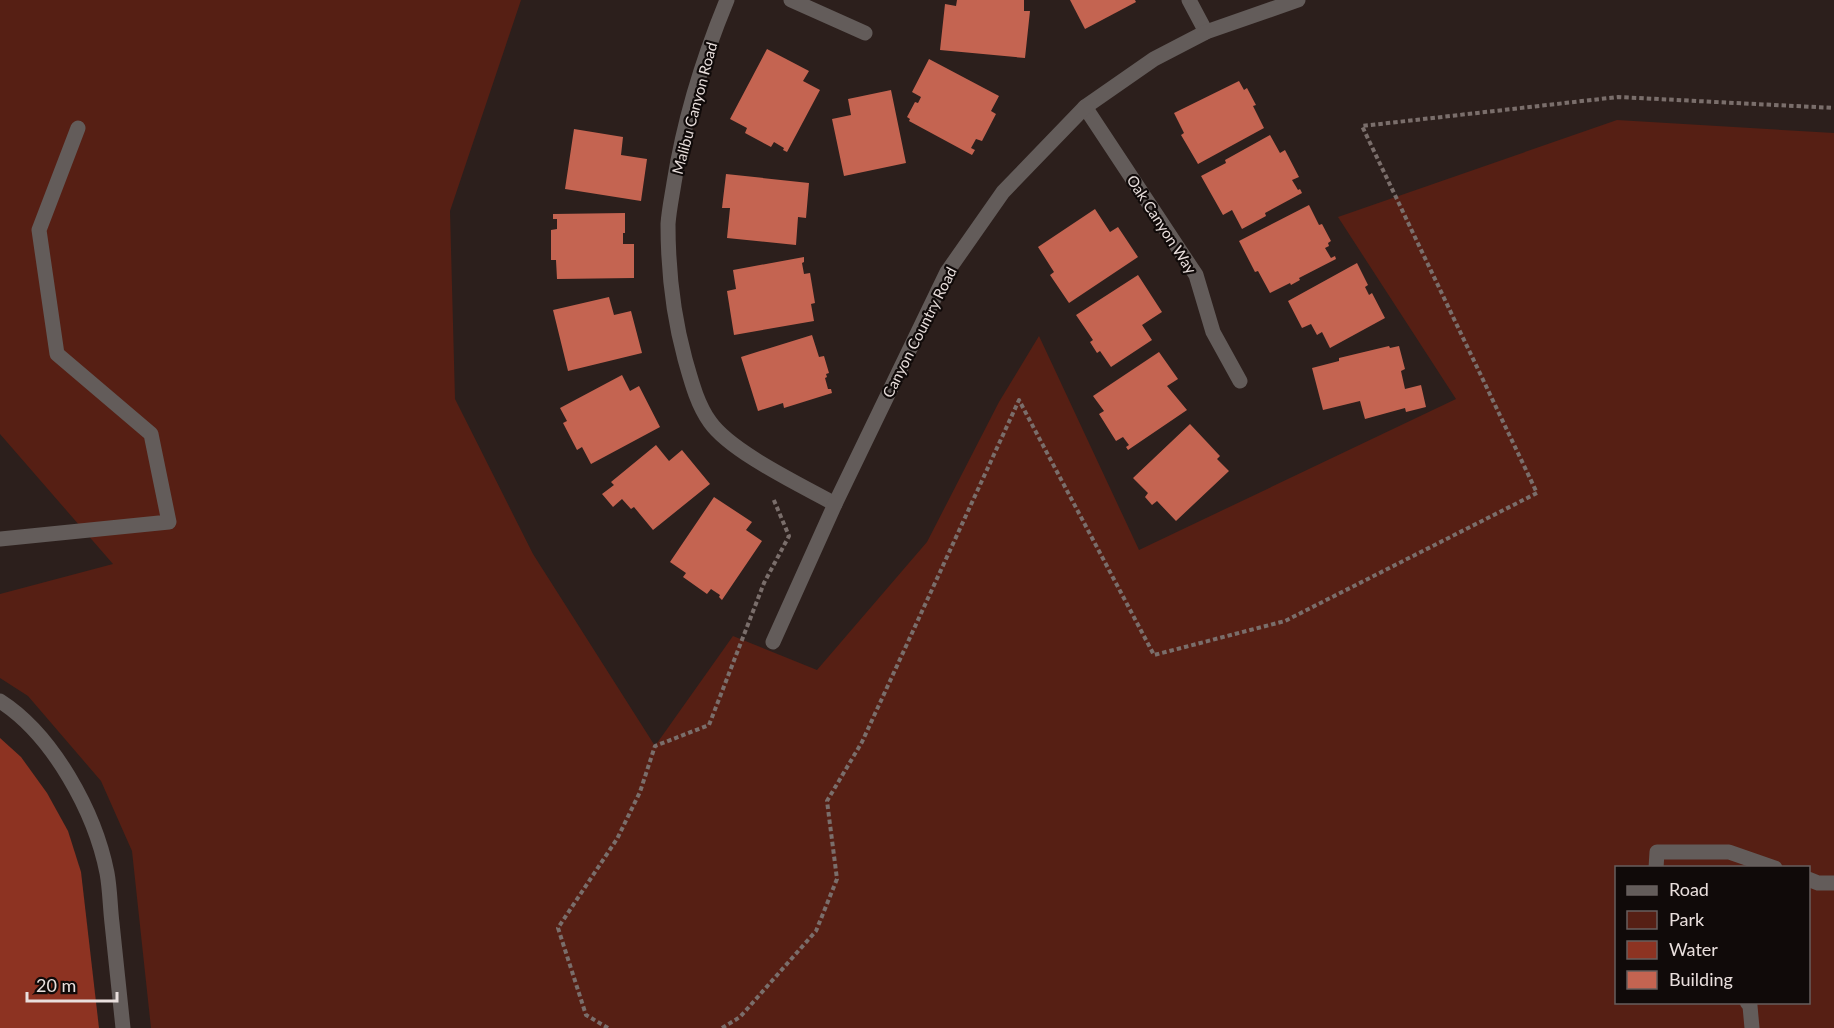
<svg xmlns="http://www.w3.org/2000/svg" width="1834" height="1028" font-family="Lato,sans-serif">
<rect width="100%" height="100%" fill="#2c1f1c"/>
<path fill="#561f14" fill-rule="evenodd" d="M0,0H521L450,211L455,399L533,554L655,746L733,636L817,670L927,542L999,402L1039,336L1139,550L1456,399L1338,217L1617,120L1834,133V1028H151L132,851L101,781L28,696L0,678V594L113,564L0,434ZM1616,868H1808V1002H1616Z"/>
<polygon fill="#8d3322" points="0,738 21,757 47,793 68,831 81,872 99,1028 0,1028"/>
<g fill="#c46451">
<polygon points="957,0 1024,0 1024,11 1030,11 1025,58 940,50 945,4 956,6"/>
<polygon points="1070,0 1135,0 1136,2 1085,29"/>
<polygon points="767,49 809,71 803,81 820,90 787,152 783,150 784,148 774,142 771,147 745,133 747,128 730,119"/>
<polygon points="929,59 999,96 991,111 996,114 982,141 976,139 971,148 975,150 972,155 909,121 910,119 907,117 915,102 918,103 921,97 912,92"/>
<polygon points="1239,81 1244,90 1247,88 1256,105 1253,106 1264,128 1198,164 1181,135 1184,133 1174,113"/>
<polygon points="891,90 906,163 844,176 832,119 851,115 848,99"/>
<polygon points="574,129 623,137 621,155 647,159 641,201 565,189"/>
<polygon points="1270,135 1280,153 1285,150 1299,177 1292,180 1298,190 1300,189 1302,193 1265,213 1266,216 1242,229 1232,210 1223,215 1201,176 1226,163 1225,160"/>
<polygon points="726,174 809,183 806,218 798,217 796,245 727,238 730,208 722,208"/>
<polygon points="1309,205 1319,225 1322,224 1331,241 1328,243 1329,246 1325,248 1331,258 1335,256 1336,259 1299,278 1300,280 1291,285 1290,283 1270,293 1258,271 1255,272 1239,241"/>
<polygon points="1095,209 1110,232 1118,227 1138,257 1069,303 1050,275 1054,272 1038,247"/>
<polygon points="625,213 625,233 623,233 623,244 634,244 634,278 557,279 556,260 551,260 551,230 557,229 557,219 553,219 553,214"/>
<polygon points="804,257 804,262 802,263 804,274 810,273 815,303 811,304 814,321 734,335 727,291 736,289 733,270"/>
<polygon points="1357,263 1368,285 1365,287 1369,295 1372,293 1385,318 1330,348 1322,332 1317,335 1311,324 1302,328 1288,301"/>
<polygon points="1138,275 1162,312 1142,325 1152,340 1111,367 1100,351 1097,353 1090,342 1093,340 1076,315"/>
<polygon points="609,297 614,315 631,311 642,353 568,371 553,310"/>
<polygon points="812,335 819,357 824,356 829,373 826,374 827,377 825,378 828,389 831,389 832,393 784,408 783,403 758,411 741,357"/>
<polygon points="1389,346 1390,348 1399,346 1405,369 1401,371 1405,389 1421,385 1426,407 1406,412 1405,408 1365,419 1360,401 1323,410 1312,368 1339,361 1339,358"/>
<polygon points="1159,352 1178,379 1167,386 1187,410 1128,450 1126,447 1129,445 1123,437 1116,441 1099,414 1104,411 1093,396"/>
<polygon points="622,375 630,391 639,386 660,427 591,464 582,447 577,450 563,423 567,421 560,408"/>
<polygon points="1190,424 1220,456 1217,459 1229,471 1176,521 1157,501 1152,505 1145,497 1148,493 1133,478"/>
<polygon points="656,445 669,461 682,450 710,484 653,530 634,507 631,509 622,499 613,507 602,494 614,485 611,482"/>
<polygon points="714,497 752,522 746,530 762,541 722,600 719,597 720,595 711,589 707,594 683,577 686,573 670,562"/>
</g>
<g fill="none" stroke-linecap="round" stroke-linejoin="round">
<g stroke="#7a6e6b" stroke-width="4" stroke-dasharray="4.5 3" stroke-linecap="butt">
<polyline points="608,1028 586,1015 558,928 617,839 640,792 655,746 709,725 764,583 789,536 773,498"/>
<polyline points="722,1028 740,1017 816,931 837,879 827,801 862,742 1019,400 1154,655 1285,621 1537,493 1362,126 1618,97 1834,108"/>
</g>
<g stroke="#635c5a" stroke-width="15">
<polyline points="0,539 169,522 151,434 57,354 39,230 78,128"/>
<path d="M0,701C53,735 95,812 107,873C110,889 110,906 112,923C116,958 119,993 123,1028"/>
<polyline points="1656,868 1657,852 1729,852 1775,868"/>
<polyline points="1808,879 1818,883 1834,883"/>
<polyline points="1747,1002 1750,1006 1752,1028"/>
</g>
<g stroke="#635c5a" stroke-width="15">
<path d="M727,0C703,58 684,120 674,183C672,196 669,210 668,224C668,269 673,315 685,359C691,380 697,404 710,422C731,452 801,485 835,504"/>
<polyline points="791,0 865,33"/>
<polyline points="1189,0 1206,32"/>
<polyline points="1085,107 1196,275 1213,332 1240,381"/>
<polyline points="773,642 835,504 947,272 1003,192 1085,107 1154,59 1206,32 1298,0"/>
</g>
</g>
<g text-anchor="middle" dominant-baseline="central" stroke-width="4.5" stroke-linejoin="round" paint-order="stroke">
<g font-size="15" fill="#e9dfdd" stroke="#100a09">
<text transform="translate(694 108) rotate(-75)">Malibu Canyon Road</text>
<text transform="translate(1162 224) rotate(57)">Oak Canyon Way</text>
<text transform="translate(919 332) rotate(-63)">Canyon Country Road</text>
</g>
</g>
<rect x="1615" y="866" width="195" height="138" fill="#100a09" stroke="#675f5e" stroke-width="1.5"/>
<rect x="1627" y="886" width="30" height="9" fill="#635c5a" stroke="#675f5e" stroke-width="1.5"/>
<text x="1669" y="896" font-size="18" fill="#e9dfdd">Road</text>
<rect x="1627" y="911" width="30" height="18" fill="#561f14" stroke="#675f5e" stroke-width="1.5"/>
<text x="1669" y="926" font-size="18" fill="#e9dfdd">Park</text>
<rect x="1627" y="941" width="30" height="18" fill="#8d3322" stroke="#675f5e" stroke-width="1.5"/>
<text x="1669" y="956" font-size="18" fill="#e9dfdd">Water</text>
<rect x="1627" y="971" width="30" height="18" fill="#c46451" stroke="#675f5e" stroke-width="1.5"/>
<text x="1669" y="986" font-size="18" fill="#e9dfdd">Building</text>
<path d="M27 992v9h90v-9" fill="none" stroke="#e9dfdd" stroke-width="3"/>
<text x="36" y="992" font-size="18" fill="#e9dfdd" stroke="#100a09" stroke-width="4.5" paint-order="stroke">20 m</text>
</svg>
